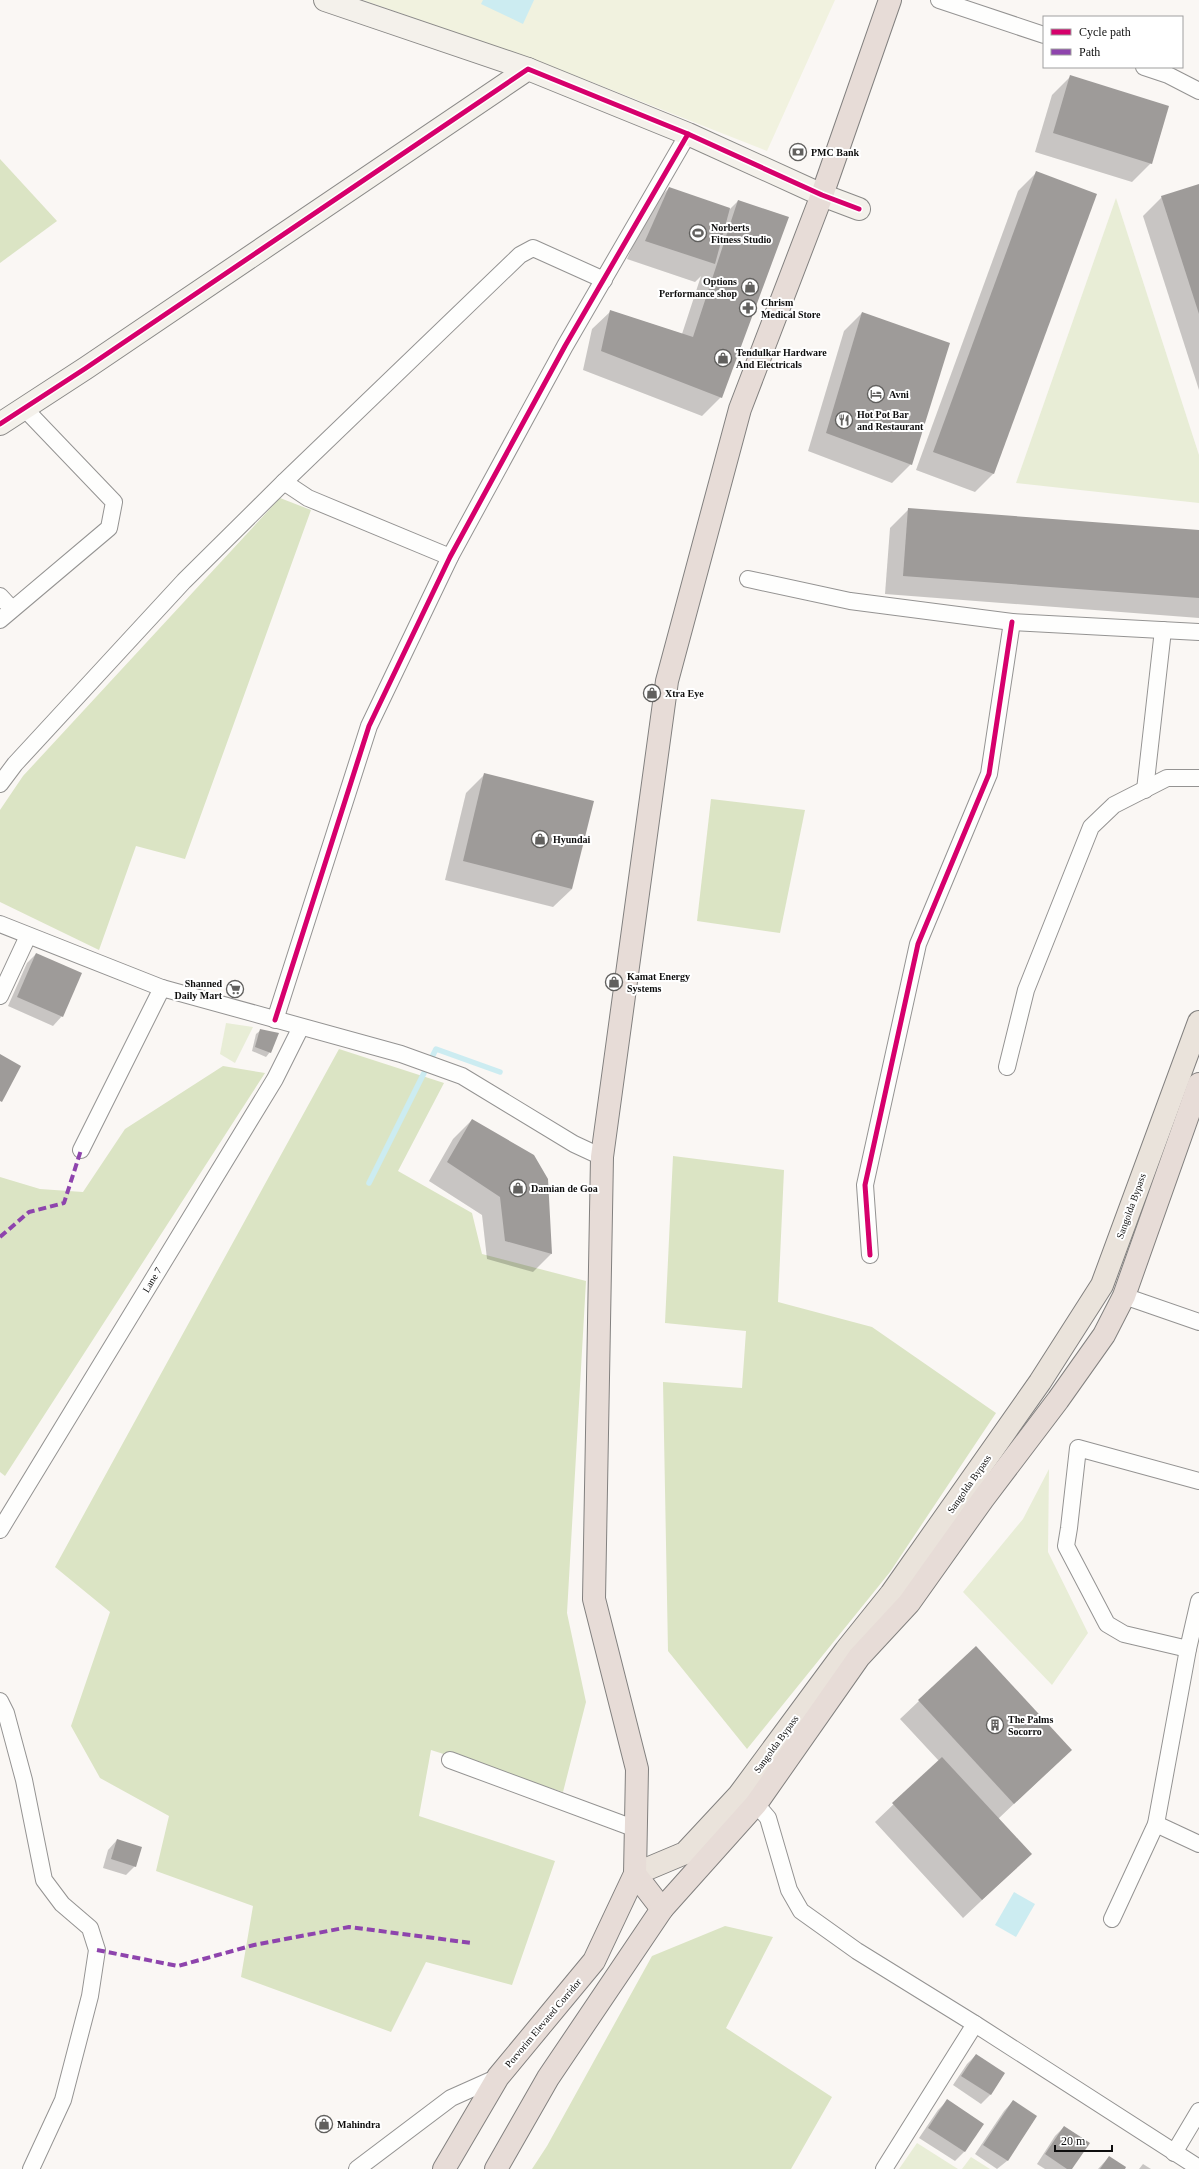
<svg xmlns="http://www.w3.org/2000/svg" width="1199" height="2169" font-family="'Times New Roman',serif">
<rect width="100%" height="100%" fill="#faf7f4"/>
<g fill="#e8edd6">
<polygon points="1116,198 1199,455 1199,503 1016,483"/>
<polygon points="226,1023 253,1027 235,1063 220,1054"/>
<polygon points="1049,1469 1048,1552 1088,1633 1052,1685 963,1592 1023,1519"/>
<polygon points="917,2143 958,2169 899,2169"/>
<polygon points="971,2157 990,2169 962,2169"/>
</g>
<g fill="#dbe4c4">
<polygon points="0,159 57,221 0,263"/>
<polygon points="280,498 311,510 185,859 136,846 99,950 0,902 0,810 23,776"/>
<polygon points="711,799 805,810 780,933 697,921"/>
<polygon points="339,1049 444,1083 398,1171 472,1213 482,1254 586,1281 567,1613 586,1702 563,1792 431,1750 419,1816 555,1861 512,1985 426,1962 391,2032 241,1977 253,1906 156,1871 169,1816 100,1778 71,1726 110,1612 55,1567"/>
<polygon points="223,1066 265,1073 5,1476 0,1472 0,1177 40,1189 83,1192 125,1129"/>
<polygon points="673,1156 784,1170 778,1302 872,1327 996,1413 890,1572 747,1749 668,1651 663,1382 742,1388 746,1331 665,1323"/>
<polygon points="725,1926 773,1937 726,2028 832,2097 791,2169 532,2169 547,2146 652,1956"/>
</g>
<polygon fill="#f1f2df" points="363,0 835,0 767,151 546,64"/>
<g fill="#ccecf1">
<polygon points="483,0 534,0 523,24 481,4"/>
<polygon points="1014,1892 1035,1904 1016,1937 995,1925"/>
</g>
<g fill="#0003">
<polygon points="1070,77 1151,163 1132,182 1035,152 1052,95"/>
<polygon points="1037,172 993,474 975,492 916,470 1018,191"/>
<polygon points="1199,186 1199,390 1143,216 1162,197"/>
<polygon points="669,188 730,209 738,201 721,397 702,416 583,370 592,329 611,311 682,334 701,276 695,282 627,259 650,207"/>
<polygon points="862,313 911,464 892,483 808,451 844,331"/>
<polygon points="909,509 1199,531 1199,618 885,594 890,528"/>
<polygon points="485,774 572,889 553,907 445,880 466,793"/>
<polygon points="36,954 62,1016 53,1026 8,1006 27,963"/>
<polygon points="261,1030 270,1052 266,1057 252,1051 256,1034"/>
<polygon points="472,1120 547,1180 551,1254 533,1272 487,1259 482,1215 429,1181 453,1139"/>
<polygon points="976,1647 1071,1750 998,1819 1031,1854 963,1918 875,1822 939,1761 900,1719"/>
<polygon points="117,1840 135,1866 126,1875 103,1868 108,1850"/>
<polygon points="976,2055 1004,2074 990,2095 981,2104 953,2085 967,2064"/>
<polygon points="947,2101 982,2124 964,2152 955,2161 919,2138 938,2110"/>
<polygon points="1013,2101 1036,2117 1007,2161 997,2169 975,2154 1004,2111"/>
<polygon points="1064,2127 1071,2169 1045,2169 1037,2164 1055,2136"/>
<polygon points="1109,2157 1123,2169 1098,2169"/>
<polygon points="1143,2164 1151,2169 1139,2169"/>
</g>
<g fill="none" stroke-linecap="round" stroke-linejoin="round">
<polyline stroke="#ccecf1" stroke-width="5.5" points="369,1183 436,1049 500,1072"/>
</g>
<g fill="#9e9b99">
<polygon points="1070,75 1169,106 1152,164 1053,133"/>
<polygon points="1036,171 1097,194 994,474 933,452"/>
<polygon points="1199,184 1199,314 1161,196"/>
<polygon points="669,187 730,208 715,264 645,241"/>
<polygon points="738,200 789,217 722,398 601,351 610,310 693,337"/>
<polygon points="862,312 950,343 912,465 826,433"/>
<polygon points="908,508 1199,530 1199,598 903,576"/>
<polygon points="484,773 594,801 572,889 463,861"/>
<polygon points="36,953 82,973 63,1017 17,997"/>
<polygon points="260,1029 279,1033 271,1053 255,1047"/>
<polygon points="0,1054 21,1066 2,1102 0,1101"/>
<polygon points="472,1119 534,1155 548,1179 552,1254 505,1241 500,1197 447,1162"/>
<polygon points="976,1646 1072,1750 1014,1804 918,1700"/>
<polygon points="942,1757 1032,1854 982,1900 892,1803"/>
<polygon points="117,1839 142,1847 136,1867 111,1859"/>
<polygon points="976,2054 1005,2073 991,2095 961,2076"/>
<polygon points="947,2099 984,2124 965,2152 928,2128"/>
<polygon points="1013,2100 1037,2116 1008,2161 983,2145"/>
<polygon points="1064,2126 1090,2143 1072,2169 1067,2169 1045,2154"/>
<polygon points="1109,2156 1126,2167 1125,2169 1100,2169"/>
</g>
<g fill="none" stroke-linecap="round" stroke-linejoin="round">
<g stroke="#949392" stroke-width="18">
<g id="street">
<polyline points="939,0 1044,35"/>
<polyline points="1144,67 1168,75 1199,91"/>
<polyline points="284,482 308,498 450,557"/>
<polyline points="748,579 850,601 1012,622 1199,632"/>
<polyline points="0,596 12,609"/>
<polyline points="0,620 109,528 114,502 24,408"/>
<polyline points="0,784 15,764 184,581 284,482 520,255 533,248 604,280"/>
<polyline points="1145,790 1163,630"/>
<polyline points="0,924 162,988 401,1054 462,1076 574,1144 602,1157"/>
<polyline points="0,996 28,936"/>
<polyline points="275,1020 369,726 450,557 565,346 688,134"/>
<polyline points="1007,1067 1026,990 1091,827 1114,805 1167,778 1199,778"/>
<polyline points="81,1150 162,988"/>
<polyline points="870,1255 865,1185 918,944 989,774 1012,622"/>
<polyline points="1124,1296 1199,1322"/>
<polyline points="0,1530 275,1079 301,1027"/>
<polyline points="1188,1649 1124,1634 1107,1624 1066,1546 1069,1528 1078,1448 1199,1481"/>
<polyline points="0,1701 6,1713 24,1780 44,1880 62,1904 90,1928 97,1950 90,1996 63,2100 31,2169"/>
<polyline points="450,1760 636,1829"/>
<polyline points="756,1804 768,1818 789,1890 801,1911 857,1951 975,2024 1199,2168"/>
<polyline points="1156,1824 1199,1844"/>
<polyline points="1112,1919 1156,1824 1188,1649 1199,1601"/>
<polyline points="1174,2153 1199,2111"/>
<polyline points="357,2169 451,2098 498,2077"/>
<polyline points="884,2169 975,2024"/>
</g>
</g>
<g stroke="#8b8a88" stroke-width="24">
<g id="secondary">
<polyline points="325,0 528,69"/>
<polyline points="0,424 86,368 528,69 688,134 822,195 859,209"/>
</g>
</g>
<g stroke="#82807f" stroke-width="24">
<polyline id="primary" points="635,1874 685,1853 739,1795 846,1650 891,1594 1040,1382 1102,1285 1199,1022"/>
</g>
<g stroke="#82807f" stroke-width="24">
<g id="highway">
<polyline points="662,1909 635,1874 637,1769 594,1599 602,1157 667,681 740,409 822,195 890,0"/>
<polyline points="444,2169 498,2077 594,1961 635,1874"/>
<polyline points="496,2169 548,2078 662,1909 756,1804 859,1657 909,1603 983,1499 1058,1400 1104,1335 1124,1296 1199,1084"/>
</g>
</g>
<use href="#street" stroke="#fefefd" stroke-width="16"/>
<use href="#secondary" stroke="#f4f1eb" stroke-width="22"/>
<use href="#primary" stroke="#eae3db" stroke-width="22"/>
<use href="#highway" stroke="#e7dcd7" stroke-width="22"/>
<g stroke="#8e44ad" stroke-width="4" stroke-dasharray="8 4" stroke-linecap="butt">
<polyline points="0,1237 29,1212 64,1203 81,1150"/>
<polyline points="97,1950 178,1966 254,1945 349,1927 472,1943"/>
</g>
<g stroke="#fff" stroke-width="8">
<g id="cycleway">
<polyline points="0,424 86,368 528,69 688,134 822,195 859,209"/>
<polyline points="275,1020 369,726 450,557 565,346 688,134"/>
<polyline points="870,1255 865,1185 918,944 989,774 1012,622"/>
</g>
</g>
<use href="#cycleway" stroke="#d6006c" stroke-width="5"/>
</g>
<defs>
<g id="bank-ring" transform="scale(0.9)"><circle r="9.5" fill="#fff" stroke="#61605e" stroke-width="1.5"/><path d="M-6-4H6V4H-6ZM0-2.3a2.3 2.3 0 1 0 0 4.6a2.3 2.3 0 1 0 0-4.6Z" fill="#61605e"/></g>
<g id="stadium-ring" transform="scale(0.9)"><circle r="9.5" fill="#fff" stroke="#61605e" stroke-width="1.5"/><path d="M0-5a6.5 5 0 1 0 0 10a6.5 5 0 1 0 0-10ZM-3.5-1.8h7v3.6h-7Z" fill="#61605e"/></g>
<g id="shop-ring" transform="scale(0.9)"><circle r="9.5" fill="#fff" stroke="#61605e" stroke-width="1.5"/><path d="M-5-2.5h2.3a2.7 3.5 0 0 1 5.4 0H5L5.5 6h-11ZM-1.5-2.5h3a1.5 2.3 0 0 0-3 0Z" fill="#61605e"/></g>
<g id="pharmacy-ring" transform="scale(0.9)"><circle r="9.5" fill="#fff" stroke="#61605e" stroke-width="1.5"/><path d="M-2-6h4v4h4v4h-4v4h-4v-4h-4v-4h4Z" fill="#61605e"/></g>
<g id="hotel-ring" transform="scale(0.9)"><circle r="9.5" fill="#fff" stroke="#61605e" stroke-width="1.5"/><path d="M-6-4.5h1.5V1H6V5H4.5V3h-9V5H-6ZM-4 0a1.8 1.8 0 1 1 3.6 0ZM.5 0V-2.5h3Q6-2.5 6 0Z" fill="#61605e"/></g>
<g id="restaurant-ring" transform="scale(0.9)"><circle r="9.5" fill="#fff" stroke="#61605e" stroke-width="1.5"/><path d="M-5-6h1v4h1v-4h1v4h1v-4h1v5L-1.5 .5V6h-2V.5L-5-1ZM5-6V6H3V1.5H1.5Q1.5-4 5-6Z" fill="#61605e"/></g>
<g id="supermarket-ring" transform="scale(0.9)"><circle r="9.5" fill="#fff" stroke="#61605e" stroke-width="1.5"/><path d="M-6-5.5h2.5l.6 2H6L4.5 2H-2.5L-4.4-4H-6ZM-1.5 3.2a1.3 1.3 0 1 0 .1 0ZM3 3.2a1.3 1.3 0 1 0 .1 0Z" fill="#61605e"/></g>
<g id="building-ring" transform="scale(0.9)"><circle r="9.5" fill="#fff" stroke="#61605e" stroke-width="1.5"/><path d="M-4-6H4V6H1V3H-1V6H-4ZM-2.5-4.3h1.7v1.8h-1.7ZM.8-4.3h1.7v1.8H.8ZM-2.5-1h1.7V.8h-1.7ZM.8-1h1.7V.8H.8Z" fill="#61605e"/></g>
</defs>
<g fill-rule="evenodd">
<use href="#bank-ring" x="798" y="152"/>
<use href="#stadium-ring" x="698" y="233"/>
<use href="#shop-ring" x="750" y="287"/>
<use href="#pharmacy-ring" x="748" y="308"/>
<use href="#shop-ring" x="723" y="358"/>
<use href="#hotel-ring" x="876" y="394"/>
<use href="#restaurant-ring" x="844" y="420"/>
<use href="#shop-ring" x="652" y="693"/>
<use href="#shop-ring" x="540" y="839"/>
<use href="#shop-ring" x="614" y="982"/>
<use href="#supermarket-ring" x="235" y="989"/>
<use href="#shop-ring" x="518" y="1188"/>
<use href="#building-ring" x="995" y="1725"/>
<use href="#shop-ring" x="324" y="2124"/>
</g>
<g text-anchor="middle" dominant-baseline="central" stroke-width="4" stroke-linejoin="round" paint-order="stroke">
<g font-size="10" font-weight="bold" fill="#0e0e0e" stroke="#fff" text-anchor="start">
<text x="811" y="152">PMC Bank</text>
<text x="711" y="227">Norberts<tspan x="711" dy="12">Fitness Studio</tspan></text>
<text x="737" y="281" text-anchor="end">Options<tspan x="737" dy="12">Performance shop</tspan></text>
<text x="761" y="302">Chrism<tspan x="761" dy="12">Medical Store</tspan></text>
<text x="736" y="352">Tendulkar Hardware<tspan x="736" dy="12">And Electricals</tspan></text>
<text x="889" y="394">Avni</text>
<text x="857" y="414">Hot Pot Bar<tspan x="857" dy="12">and Restaurant</tspan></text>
<text x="665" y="693">Xtra Eye</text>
<text x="553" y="839">Hyundai</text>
<text x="627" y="976">Kamat Energy<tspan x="627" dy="12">Systems</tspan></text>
<text x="222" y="983" text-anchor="end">Shanned<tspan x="222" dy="12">Daily Mart</tspan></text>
<text x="531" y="1188">Damian de Goa</text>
<text x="1008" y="1719">The Palms<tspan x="1008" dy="12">Socorro</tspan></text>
<text x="337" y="2124">Mahindra</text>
</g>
<g font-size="10" fill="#0e0e0e" stroke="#fff">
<text transform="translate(1131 1206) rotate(-70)">Sangolda Bypass</text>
<text transform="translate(152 1280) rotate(-59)">Lane 7</text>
<text transform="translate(969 1484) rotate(-55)">Sangolda Bypass</text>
<text transform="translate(776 1744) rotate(-54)">Sangolda Bypass</text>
<text transform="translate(543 2023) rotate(-50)">Porvorim Elevated Corridor</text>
</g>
</g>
<rect x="1043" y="16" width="140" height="52" fill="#ffffff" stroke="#9f9f9f"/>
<rect x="1051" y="29" width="20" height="6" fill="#d6006c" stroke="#9f9f9f"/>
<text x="1079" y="36" font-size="12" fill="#0e0e0e">Cycle path</text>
<rect x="1051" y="49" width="20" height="6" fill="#8e44ad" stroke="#9f9f9f"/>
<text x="1079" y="56" font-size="12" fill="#0e0e0e">Path</text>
<path d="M1055 2145v6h57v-6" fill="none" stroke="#0e0e0e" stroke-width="2"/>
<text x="1061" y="2145" font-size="12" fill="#0e0e0e" stroke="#ffffff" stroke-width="3" paint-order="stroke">20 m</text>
</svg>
